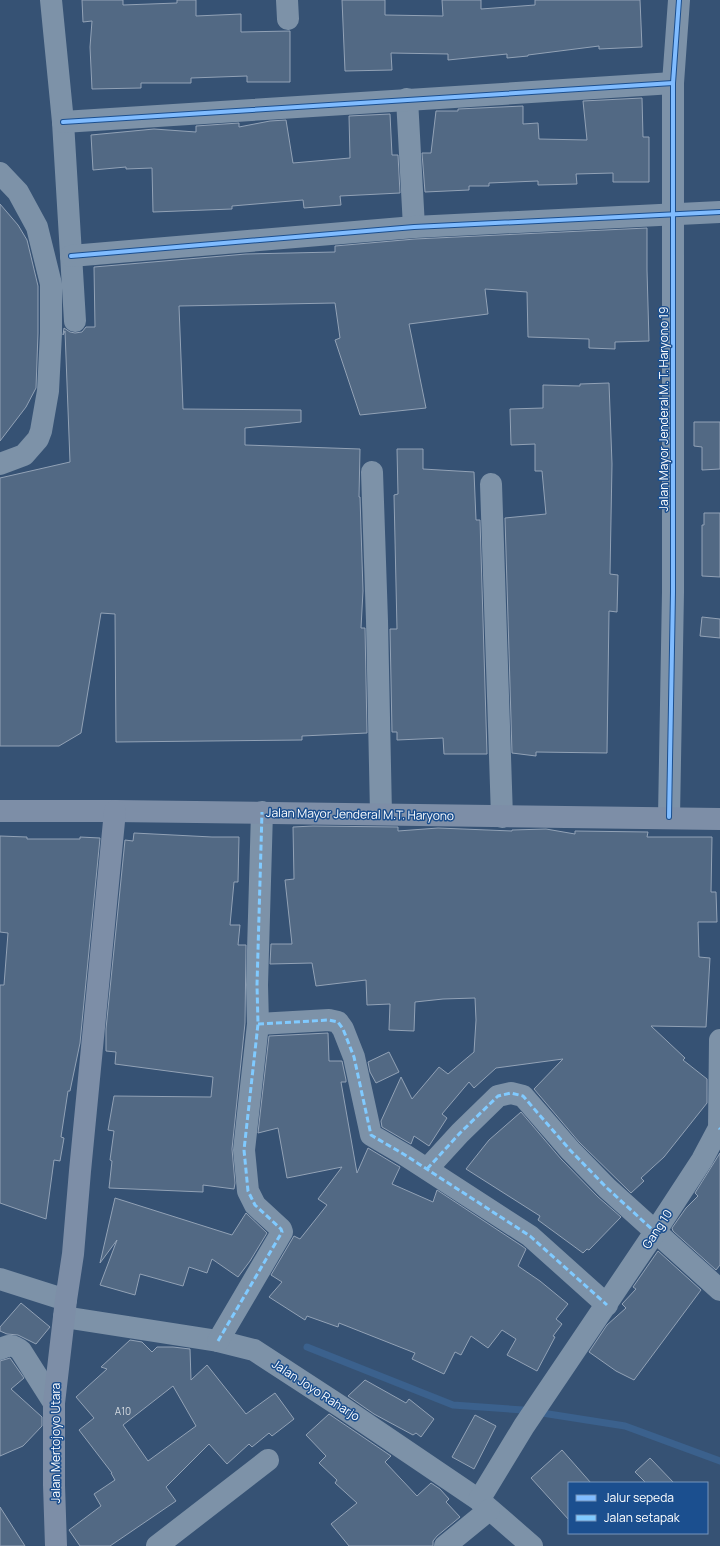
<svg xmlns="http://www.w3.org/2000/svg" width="720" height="1546" font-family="Manrope,sans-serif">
<rect width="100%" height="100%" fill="#365274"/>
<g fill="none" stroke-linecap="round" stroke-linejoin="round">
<polyline stroke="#3b618d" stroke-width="7" points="307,1347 453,1405 523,1410 625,1426 720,1461"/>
</g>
<g fill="#526984" stroke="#92a2b6" fill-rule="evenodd">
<polygon points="82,0 123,0 123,5 177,3 177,0 196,0 196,16 241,14 241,32 290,31 290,82 247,82 247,76 191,78 191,83 141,83 141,88 92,89 90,47 92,21 83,22"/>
<polygon points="342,0 385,0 385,15 443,16 442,0 481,0 481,9 535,5 535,0 640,0 642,47 599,49 599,46 528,55 528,56 507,58 507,54 448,60 448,54 391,53 392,70 345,71"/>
<polygon points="642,98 643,137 649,137 649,182 613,182 613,173 576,174 577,184 538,185 538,181 489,183 489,186 469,186 469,190 425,192 422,153 431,153 436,111 458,111 458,109 523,106 523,124 538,123 539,139 587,140 583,101"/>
<polygon points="390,114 392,155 398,155 400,193 340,196 341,205 304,208 303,200 232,206 232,209 153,212 152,168 126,169 126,167 93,170 91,135 154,129 196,132 196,126 239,123 239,127 270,121 286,120 293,163 350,158 349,116"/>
<polygon points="0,204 18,225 27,240 38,286 38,333 36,388 26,407 0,441"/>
<polygon points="647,228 647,270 649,341 615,342 615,349 589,348 589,339 528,337 527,292 485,289 488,314 409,324 426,408 360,415 335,340 340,338 335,303 179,306 183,409 301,410 301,422 245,428 245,445 360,449 359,497 360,497 363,591 361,628 365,628 367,733 302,736 302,740 116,742 115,614 101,613 81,733 59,746 0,746 0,478 70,462 65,331 63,335 64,328 70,332 75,333 82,332 86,327 95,327 94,267 246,254 335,252 335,246 415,239"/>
<polygon points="609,383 612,464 610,574 618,575 617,612 609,611 607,753 536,752 536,756 512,753 505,518 546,514 542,471 535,471 535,444 511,445 510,409 543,408 543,385 580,386 580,384"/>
<polygon points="694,422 720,422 720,469 702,470 702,447 694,446"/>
<polygon points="397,449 423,449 423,469 474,472 476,520 480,520 487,754 444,754 443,738 397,740 397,732 392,732 390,629 397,629 394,495 398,494"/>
<polygon points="704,513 720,513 720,577 702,576 702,525 704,525"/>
<polygon points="702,617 720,619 720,638 700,636"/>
<polygon points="313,826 398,827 398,831 438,828 512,831 512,830 546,829 575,834 575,831 648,832 647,837 712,837 711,892 716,892 717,922 698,922 699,957 710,958 706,1027 651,1026 685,1058 683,1060 707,1079 707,1103 664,1157 641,1178 644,1181 631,1193 579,1142 534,1089 563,1059 496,1068 474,1088 469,1082 442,1114 447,1118 429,1146 414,1136 411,1144 382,1127 381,1121 401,1077 412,1099 439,1067 448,1074 474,1052 476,1020 475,998 443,999 415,1002 414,1031 389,1030 390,1004 367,1005 366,980 316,986 312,963 270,964 271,944 292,944 285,880 294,879 293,827"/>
<polygon points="134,833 212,837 239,837 238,882 234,882 230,925 240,925 238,945 246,945 245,1023 232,1149 235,1183 234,1189 203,1185 203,1192 109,1188 112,1161 110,1160 114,1131 108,1130 114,1096 211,1097 213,1077 115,1064 116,1052 106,1051 106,1029 125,840 133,841"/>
<polygon points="0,836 27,837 27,839 80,839 80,837 100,838 80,1043 70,1091 68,1091 61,1137 64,1138 60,1161 54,1160 46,1219 0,1203 0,985 4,985 8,933 0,932"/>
<polygon points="328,1033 329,1061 342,1061 346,1080 346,1082 341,1082 357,1173 368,1148 398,1166 400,1167 392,1184 433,1202 437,1190 522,1246 526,1249 518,1266 540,1281 568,1304 556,1319 562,1324 553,1336 555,1337 537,1371 507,1355 516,1339 502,1330 488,1348 471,1336 461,1355 455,1352 444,1374 412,1359 415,1353 339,1323 338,1327 307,1316 305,1320 269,1297 282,1282 271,1275 294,1236 300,1239 327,1205 318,1199 342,1167 287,1178 278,1128 258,1133 269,1036"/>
<polygon points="389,1052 399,1072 376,1083 370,1072 368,1062"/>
<polygon points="521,1112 561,1159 598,1197 621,1217 589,1250 587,1249 583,1253 538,1220 540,1216 466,1169 489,1140"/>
<polygon points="720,1153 720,1265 716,1270 673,1231 672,1228 686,1208 698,1196 695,1193"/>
<polygon points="115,1198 232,1235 246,1213 267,1233 250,1261 238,1277 212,1259 207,1273 189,1267 183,1286 140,1274 135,1295 100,1285 117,1240 100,1263"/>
<polygon points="658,1251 701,1290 634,1380 616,1371 589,1352 607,1325 626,1308 622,1304 636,1289 633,1287"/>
<polygon points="21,1303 50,1327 36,1344 18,1335 7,1334 0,1331 0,1327"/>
<path d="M130,1340L142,1342L152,1352L157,1347H173L190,1349L191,1380L207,1365L246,1414L275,1393L294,1419L272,1436L269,1433L252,1447L249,1444L227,1464L209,1444L166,1487L176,1501L110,1546H80L69,1530L101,1506L94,1494L115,1480L111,1473H112L79,1430L94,1418L76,1397L107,1369L101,1367ZM173,1386L196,1426L148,1461L123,1425Z"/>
<polygon points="10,1358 24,1378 11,1389 42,1417 42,1426 23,1446 0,1456 0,1361"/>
<polygon points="365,1380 406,1403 409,1399 434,1419 421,1437 416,1433 413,1435 374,1414 348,1396"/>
<polygon points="329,1414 391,1456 385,1462 417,1496 431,1483 440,1489 449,1499 446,1502 460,1517 437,1536 433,1541 433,1546 349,1546 331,1524 357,1503 335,1483 337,1480 319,1463 326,1456 306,1435"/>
<polygon points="475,1415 496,1426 474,1469 452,1457"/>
<polygon points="562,1450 591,1483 569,1483 569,1520 531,1478"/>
<polygon points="650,1458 674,1483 646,1483 635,1472"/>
<polygon points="0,1507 25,1546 0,1546"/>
</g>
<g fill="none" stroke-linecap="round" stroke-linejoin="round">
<g stroke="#7d92a8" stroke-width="22">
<polyline points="51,0 63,122 75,321"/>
<polyline points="287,0 288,19"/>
<polyline points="407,99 414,227"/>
<polyline points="63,122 673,83"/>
<polyline points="0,173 18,192 37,227 51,284 51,333 48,391 41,431 38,439 24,455 0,464"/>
<polyline points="71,256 414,227 720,212"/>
<polyline points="372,472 377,621 381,814"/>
<polyline points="491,484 502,817"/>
<polyline points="669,817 673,592 673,83 679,0"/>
<polyline points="258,1024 329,1020 338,1022 343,1029 354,1057 371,1135 405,1155 530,1236 607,1305"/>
<polyline points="427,1169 460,1133 498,1096 511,1093 523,1096 570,1150 607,1188 720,1290"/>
<polyline points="0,1279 66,1300"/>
<polyline points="64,1317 218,1341 254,1350 343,1408 479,1500 532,1546"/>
<polyline points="218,1341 282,1232 281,1229 255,1205 248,1191 244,1150 258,1024 257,985 262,812"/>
<path d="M0,1349C9,1345 13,1344 21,1351L54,1403"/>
<polyline points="479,1500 524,1426 655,1232 702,1160 719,1128 720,1040"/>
<polyline points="157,1546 268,1460"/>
<polyline points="445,1546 489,1510"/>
</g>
<g stroke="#7d8ea7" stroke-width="22">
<polyline points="0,811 115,811 720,819"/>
<polyline points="56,1546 54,1485 54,1403 66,1300 73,1254 80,1171 115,811"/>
</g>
<g stroke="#80caff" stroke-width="3" stroke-dasharray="6 3" stroke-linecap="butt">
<polyline points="258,1024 329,1020 338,1022 343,1029 354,1057 371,1135 405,1155 530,1236 607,1305"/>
<polyline points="719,1128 720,1129"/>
<polyline points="427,1169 460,1133 498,1096 511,1093 523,1096 570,1150 607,1188 655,1232"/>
<polyline points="218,1341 282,1232 281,1229 255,1205 248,1191 244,1150 258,1024 257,985 262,812"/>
</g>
<g stroke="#1b4f8f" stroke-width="6">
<g id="cycleway">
<polyline points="63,122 673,83"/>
<polyline points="71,256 414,227 720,212"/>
<polyline points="669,817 673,592 673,83 679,0"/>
</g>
</g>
<use href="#cycleway" stroke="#80bcff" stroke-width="4"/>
</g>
<g text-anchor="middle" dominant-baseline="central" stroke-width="3" stroke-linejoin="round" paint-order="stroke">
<g font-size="10" fill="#d4dae0">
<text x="123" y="1411">A10</text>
</g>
<g font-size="12" fill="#fff" stroke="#1b4f8f">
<text transform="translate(663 409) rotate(-90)">Jalan Mayor Jenderal M. T. Haryono 19</text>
<text transform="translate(360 814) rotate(1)">Jalan Mayor Jenderal M.T. Haryono</text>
<text transform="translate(657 1229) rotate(-57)">Gang 10</text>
<text transform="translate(316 1390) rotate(33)">Jalan Joyo Raharjo</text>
<text transform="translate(55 1443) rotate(-90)">Jalan Mertojoyo Utara</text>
</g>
</g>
<rect x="568" y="1482" width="140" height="52" fill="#1b4f8f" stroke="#7695bc"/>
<rect x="576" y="1495" width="20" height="6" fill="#80bcff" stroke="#7695bc"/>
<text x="604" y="1502" font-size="12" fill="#ffffff">Jalur sepeda</text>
<rect x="576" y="1515" width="20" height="6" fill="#80caff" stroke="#7695bc"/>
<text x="604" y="1522" font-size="12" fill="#ffffff">Jalan setapak</text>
</svg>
